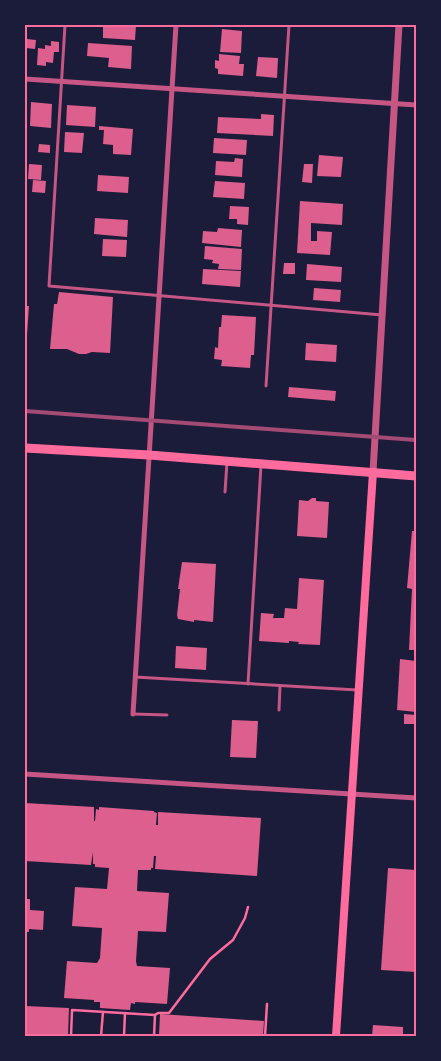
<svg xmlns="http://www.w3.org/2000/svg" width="441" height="1061" font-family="Merriweather,serif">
<rect width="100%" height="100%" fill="#1b1b3a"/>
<g fill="#dd5f8e">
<polygon points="103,25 136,25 135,40 103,38"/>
<polygon points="222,29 242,31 241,53 220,52"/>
<polygon points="27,39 36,40 35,49 26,48"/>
<polygon points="51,41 59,42 59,52 54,52 53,63 46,62 46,66 37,65 38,48 45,49 45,45 51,46"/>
<polygon points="88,43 132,46 131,69 108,67 109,58 87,56"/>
<polygon points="219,54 240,56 239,64 244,64 243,76 218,74 218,69 215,68 215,60 219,61"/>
<polygon points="258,57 278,58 277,78 256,76"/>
<polygon points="31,102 52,104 51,128 30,126"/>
<polygon points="67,105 96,107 95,127 66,125"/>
<polygon points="261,114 274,115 273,136 217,133 218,117 261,119"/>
<polygon points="99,126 133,129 131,155 113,154 113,145 103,144 104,130 99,130"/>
<polygon points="65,132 84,133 82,153 64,152"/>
<polygon points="214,138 247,140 246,155 213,153"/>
<polygon points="39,144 50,145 50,153 38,152"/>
<polygon points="319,155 343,157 341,177 317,176"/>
<polygon points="235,158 243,159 242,177 215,175 216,161 234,162"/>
<polygon points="29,164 42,165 41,180 28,179"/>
<polygon points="304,164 313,164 312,183 302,182"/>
<polygon points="98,175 129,177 128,193 97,191"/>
<polygon points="33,180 46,181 45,193 32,192"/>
<polygon points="215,181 245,183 244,199 213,197"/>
<polygon points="300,201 343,204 342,225 311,223 311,241 317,241 317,231 332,232 330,255 297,253"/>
<polygon points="230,206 249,207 248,225 237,224 237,219 229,219"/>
<polygon points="95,218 128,220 127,237 94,234"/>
<polygon points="218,228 242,230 241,247 202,243 203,231 217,232"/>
<polygon points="103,239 127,240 126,257 102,256"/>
<polygon points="205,246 242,249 241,270 218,269 219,264 212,263 213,260 204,259"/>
<polygon points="284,263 295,263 295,274 283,274"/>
<polygon points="307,264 342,267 341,282 306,280"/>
<polygon points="203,269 241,271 240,287 202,284"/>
<polygon points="314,288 341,290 340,302 313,300"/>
<polygon points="59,292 113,297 110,353 92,352 86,354 79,354 67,349 50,349 54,304 57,304"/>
<polygon points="25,306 29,306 27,335 25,335"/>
<polygon points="222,315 256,317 254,355 251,355 250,368 221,366 222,360 214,359 215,347 218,348 219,327 221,327"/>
<polygon points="306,343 337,345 336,362 305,360"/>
<polygon points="289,387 336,391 335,401 288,397"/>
<polygon points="312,498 316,498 316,501 329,502 327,538 297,536 299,500 308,501"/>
<polygon points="412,531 416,531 416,650 409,650 412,589 407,588"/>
<polygon points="182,562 216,564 213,622 194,620 194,622 178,619 177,615 180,589 178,589"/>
<polygon points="299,578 324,580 320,645 298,644 299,642 289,641 289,643 259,641 261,613 274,614 273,618 284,618 285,608 297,609"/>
<polygon points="176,646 207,648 206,670 175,668"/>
<polygon points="400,659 416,661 416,712 397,710"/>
<polygon points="404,714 416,715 416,724 404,724"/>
<polygon points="232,720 258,721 256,758 230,757"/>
<polygon points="25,803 94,807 94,821 95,821 96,809 99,810 99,807 154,811 154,812 157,813 156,825 158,825 158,812 261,818 257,876 155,869 156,856 154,856 153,868 151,868 151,870 138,870 137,891 169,893 166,932 138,931 136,961 137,966 170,968 167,1004 135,1002 135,1004 131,1003 130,1010 100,1008 100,1002 94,1002 94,1000 64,998 67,961 97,963 100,958 102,928 72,926 75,887 107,889 109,868 95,867 95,864 93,864 93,852 91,865 25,861"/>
<polygon points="388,868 416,870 416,972 381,970"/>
<polygon points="25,899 30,899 30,910 44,911 43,930 29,929 29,932 25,932"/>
<polygon points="25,1006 69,1008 68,1036 25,1036"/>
<polygon points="160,1014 264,1021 263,1036 159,1036"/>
<polygon points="373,1025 403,1027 403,1036 372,1036"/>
</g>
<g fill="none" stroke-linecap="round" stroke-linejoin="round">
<g stroke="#ff6b9d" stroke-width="2.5">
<polyline points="155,1015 158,1013 169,1013 210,959 233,940 245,918 248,907"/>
<polyline points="71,1036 72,1010 155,1015 154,1036"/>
<polyline points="101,1036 103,1012"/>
<polyline points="124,1036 125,1013"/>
<polyline points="265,1036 267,1004"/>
</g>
<g stroke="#c65784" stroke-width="3">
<polyline points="65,25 49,286 382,315"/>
<polyline points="266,386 289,25"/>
<polyline points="225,492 227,462"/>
<polyline points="135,677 357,690"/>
<polyline points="248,684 261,465"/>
<polyline points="279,710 280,686"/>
<polyline points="133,714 167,715"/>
</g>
<g stroke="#c65784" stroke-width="5">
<polyline points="25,79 416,105"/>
<polyline points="133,714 176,25"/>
<polyline points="25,774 416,798"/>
</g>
<polyline stroke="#c65784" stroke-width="7" points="373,472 399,25"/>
<polyline stroke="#ff6b9d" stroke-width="8" points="336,1036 373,472"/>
<polyline stroke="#ff6b9d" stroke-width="9" points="25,448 149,455 416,476"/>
<polyline stroke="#a44b75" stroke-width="4" points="25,411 416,440"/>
</g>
<rect width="441" height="1061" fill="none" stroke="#1b1b3a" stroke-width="52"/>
<rect x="26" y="26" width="389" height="1009" fill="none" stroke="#ff6b9d" stroke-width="2"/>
</svg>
